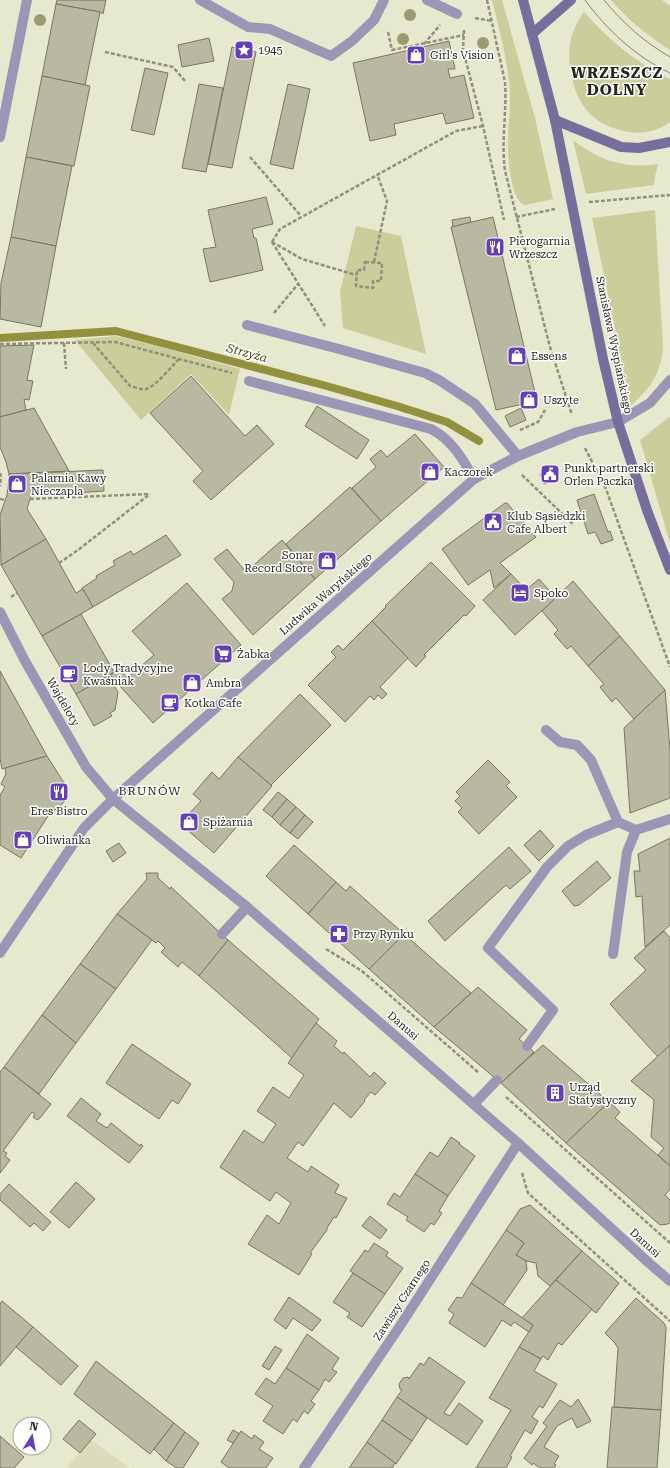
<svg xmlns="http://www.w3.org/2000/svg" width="670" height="1468" font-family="'Roboto Serif',serif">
<rect width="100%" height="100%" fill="#e7e9ce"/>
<polygon fill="#dadcbb" points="91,1440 98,1445 130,1468 66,1468"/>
<g fill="#cbcd9b">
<path d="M492,0H502L535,118L553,199L525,205C510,202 507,150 508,137C508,125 510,112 510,100C510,92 510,83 508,75C505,50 498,25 492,0Z"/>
<path d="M611,0H662L670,6V50C648,36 628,20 611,0Z"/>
<path d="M584,12C610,41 635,62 670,79V122C656,132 641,135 624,131C592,124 576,104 571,72C567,49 570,31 584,12Z"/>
<path d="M573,140C600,161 624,169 658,164L655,176L654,185L586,194Z"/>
<path d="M655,210L663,346C661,373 652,387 631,405L592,218Z"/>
<polygon points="356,226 401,236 426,354 343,328 340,292"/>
<polygon points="116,336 154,345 240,369 229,415 191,374 141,420 75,340"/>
<polygon points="669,417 670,417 670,543 640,440"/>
</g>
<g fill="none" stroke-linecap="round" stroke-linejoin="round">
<polyline stroke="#91913f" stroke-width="8" points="0,338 116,331 323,385 397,406 447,422 479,441"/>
</g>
<g fill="#b8b9a0" stroke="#767760">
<polygon points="57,0 106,0 103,14 100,12 56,4"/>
<polygon points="56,4 100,12 85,85 42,76"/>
<polygon points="209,38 214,61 182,67 178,45"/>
<polygon points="449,41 455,69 448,69 450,78 464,75 474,118 446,124 443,113 394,124 396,135 370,141 353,63"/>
<polygon points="232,47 256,52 232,168 208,164"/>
<polygon points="145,68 168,73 154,135 131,130"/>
<polygon points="42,76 90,86 74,166 26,157"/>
<polygon points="199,84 223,88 206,172 182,168"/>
<polygon points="288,84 310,89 293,169 270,164"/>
<polygon points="26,157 72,166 56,246 11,237"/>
<polygon points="266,197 273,224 252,229 254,238 256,238 263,270 210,282 203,249 216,247 208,210"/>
<polygon points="470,217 471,223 453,227 452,220"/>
<polygon points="493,217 537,401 496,410 451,227"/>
<polygon points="11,237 56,246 41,327 0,319 1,283"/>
<polygon points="34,345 27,380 33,381 29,400 24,399 26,410 0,417 0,346"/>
<polygon points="191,376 245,436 257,425 274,444 211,500 193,481 203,471 150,413"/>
<polygon points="317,406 369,440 357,459 305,426"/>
<polygon points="34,408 69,471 9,474 6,462 0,447 0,417"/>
<polygon points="521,408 526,420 510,427 505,416"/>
<polygon points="415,434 444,467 381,521 352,488 376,467 370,459 381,450 387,457"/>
<polygon points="554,469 558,479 544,484 540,474"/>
<polygon points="103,470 104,491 31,496 27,509 46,539 1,565 0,515 7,495 9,474"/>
<polygon points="350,487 381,521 315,579 286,544"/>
<polygon points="594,494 608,532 610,531 613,540 601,544 595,532 588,534 577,500"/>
<polygon points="505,503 507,503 536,537 500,563 511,574 494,588 490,570 468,585 442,549"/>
<polygon points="166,535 181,555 93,607 82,588 97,578 96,576 115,565 113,561 131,551 133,555"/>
<polygon points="46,539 76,593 83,589 93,607 42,636 1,565"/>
<polygon points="282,540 315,579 253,635 222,599 232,591 234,582 214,559 227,549 246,572"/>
<polygon points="431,562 475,606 466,616 464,615 424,655 426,656 416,667 372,621 386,607 385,606"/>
<polygon points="511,574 526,590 539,579 556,598 515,635 483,600"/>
<polygon points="573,581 620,636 588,666 571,646 567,649 554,634 558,630 542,611"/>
<polygon points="187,583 241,645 153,723 110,675 120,669 127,678 154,655 132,631"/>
<polygon points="81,614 114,672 76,694 42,636"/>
<polygon points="372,621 408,658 380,687 387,694 382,699 378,695 374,700 370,696 345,722 308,685 336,657 331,652 338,645 343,650"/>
<polygon points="620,636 665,690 634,719 616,698 612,702 600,687 604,684 588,666"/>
<polygon points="0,671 47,756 2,769 0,758"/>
<polygon points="108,676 118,692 115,710 110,713 112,716 94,726 76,694"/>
<polygon points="665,690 670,750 670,798 630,813 624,728"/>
<polygon points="300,694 331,725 271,785 238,757"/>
<polygon points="47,756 68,789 65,801 48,816 21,858 0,845 0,795 5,787 1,784 6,774 5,768"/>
<polygon points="238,757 272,786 214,853 185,828 184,819 201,801 193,794 212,772 219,779"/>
<polygon points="488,760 510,782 506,786 517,797 479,834 458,812 462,808 455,801 460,796 456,792"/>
<polygon points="278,792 287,799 272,817 263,810"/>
<polygon points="287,799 296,807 280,825 272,817"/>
<polygon points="296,807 305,815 290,833 280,825"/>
<polygon points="305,815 313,822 298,839 290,833"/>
<polygon points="540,830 554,846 539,861 524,845"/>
<polygon points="670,838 670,925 645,947 642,896 636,897 634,871 640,871 638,854"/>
<polygon points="119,843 126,853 113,862 106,851"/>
<polygon points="294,845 336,882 308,914 266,876"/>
<polygon points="509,847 531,871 510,889 506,885 445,941 428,921"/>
<polygon points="597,861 611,878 579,905 574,906 562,891"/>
<polygon points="146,873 158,873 158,878 170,889 171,887 228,940 199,976 182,962 178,967 161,952 165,948 158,941 156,943 117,914 147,879"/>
<polygon points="336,882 346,891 350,886 404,934 369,969 308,914"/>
<polygon points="117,914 152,940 116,989 80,964"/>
<polygon points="664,931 670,938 670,1045 658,1057 610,1004 646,970 634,958"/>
<polygon points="404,934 471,993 434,1027 369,969"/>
<polygon points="228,940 319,1019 292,1058 199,976"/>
<polygon points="80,964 116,989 76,1043 42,1015"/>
<polygon points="478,987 527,1030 519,1039 534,1052 501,1083 434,1027"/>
<polygon points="42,1015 76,1043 39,1094 4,1067"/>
<polygon points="316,1023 337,1041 334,1046 343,1054 344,1052 370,1077 374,1072 386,1083 375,1095 371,1092 364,1100 365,1101 351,1118 334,1103 303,1146 298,1142 287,1158 308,1172 311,1166 339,1185 335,1193 347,1198 336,1218 334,1217 327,1228 327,1230 310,1253 312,1254 299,1275 248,1244 267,1215 279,1224 291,1203 276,1192 270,1201 220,1167 244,1130 263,1143 276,1124 257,1111 273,1087 289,1098 304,1075 288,1063"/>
<polygon points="132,1044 191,1084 178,1104 172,1100 159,1119 106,1083"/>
<polygon points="543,1045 609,1102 566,1143 501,1083"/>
<polygon points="670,1045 670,1166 658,1155 664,1148 651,1137 654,1100 631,1081"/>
<polygon points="4,1067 51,1104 40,1118 37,1120 33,1117 35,1114 32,1112 3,1151 7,1153 5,1156 10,1160 0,1173 0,1072"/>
<polygon points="81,1098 101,1114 96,1121 107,1128 111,1123 140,1146 141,1144 143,1146 129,1163 67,1116"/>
<polygon points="609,1102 620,1112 615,1118 670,1166 670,1189 665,1195 670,1200 670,1222 668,1224 660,1225 566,1143"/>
<polygon points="451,1137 460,1143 459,1144 475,1156 448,1196 415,1174 430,1152 438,1157"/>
<polygon points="415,1174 448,1196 439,1211 442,1213 434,1225 431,1223 424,1232 406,1220 408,1217 387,1204 394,1193 400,1197"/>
<polygon points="76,1182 95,1199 69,1228 50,1212"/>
<polygon points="9,1184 51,1222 43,1231 34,1223 30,1227 0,1200 0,1194"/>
<polygon points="530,1205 582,1251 550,1286 538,1276 536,1263 526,1261 516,1255 524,1243 506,1230 520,1209"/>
<polygon points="370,1216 387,1230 380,1239 362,1226"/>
<polygon points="506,1230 524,1243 516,1255 526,1261 527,1270 503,1305 471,1283"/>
<polygon points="374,1243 388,1252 386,1256 403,1268 385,1294 350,1271 365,1250 368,1252"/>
<polygon points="582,1251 619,1283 596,1313 556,1280"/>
<polygon points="353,1273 385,1294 362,1327 347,1317 350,1313 333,1302"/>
<polygon points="556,1280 592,1309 562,1345 558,1343 548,1360 543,1356 541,1359 519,1347 533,1325 522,1318"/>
<polygon points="471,1283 533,1325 529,1332 514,1322 511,1326 502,1320 485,1347 449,1323 454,1314 448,1310 457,1297 462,1298"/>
<polygon points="289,1297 321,1320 312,1331 293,1318 286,1329 274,1320"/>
<polygon points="636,1298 664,1323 666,1328 661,1410 614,1407 618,1348 614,1342 605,1333"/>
<polygon points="2,1301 33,1327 0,1366 0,1304"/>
<polygon points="33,1327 78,1366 61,1385 16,1347"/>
<polygon points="307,1334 339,1358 332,1369 337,1372 329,1382 325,1379 319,1390 286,1368"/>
<polygon points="275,1346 282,1350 269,1370 262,1366"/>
<polygon points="519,1347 541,1359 534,1371 557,1384 543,1408 539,1406 532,1417 538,1421 531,1434 525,1430 510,1456 512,1457 506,1468 476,1468 511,1410 489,1398"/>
<polygon points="429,1357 465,1382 444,1413 450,1416 459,1403 483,1421 467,1445 397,1397 402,1390 400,1389 399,1384 403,1378 408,1377 409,1379 420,1363 424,1365"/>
<polygon points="96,1361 174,1423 150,1454 74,1394"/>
<polygon points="286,1368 319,1390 311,1401 315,1404 308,1414 304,1411 297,1422 293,1419 283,1434 263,1421 273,1406 255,1394 266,1378 275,1384"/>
<polygon points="397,1397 427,1418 412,1441 382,1420"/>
<polygon points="578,1399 591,1421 577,1428 572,1418 557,1426 544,1447 559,1456 554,1464 556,1465 554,1468 540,1468 533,1463 532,1465 524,1458 547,1426 543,1423 560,1400 571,1407"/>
<polygon points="612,1407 661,1410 657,1468 607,1468"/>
<polygon points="79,1420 96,1434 80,1453 63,1439"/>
<polygon points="382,1420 412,1441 396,1464 367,1442"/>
<polygon points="174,1423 185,1432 166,1461 154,1449"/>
<polygon points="233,1430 240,1434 233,1443 227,1440"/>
<polygon points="241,1431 252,1439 254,1435 264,1442 259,1449 273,1458 266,1468 229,1468 221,1462"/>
<polygon points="185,1432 199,1443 183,1468 177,1468 166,1461"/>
<polygon points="0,1436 24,1457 14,1468 0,1468"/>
<polygon points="367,1442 395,1463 392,1468 349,1468"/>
</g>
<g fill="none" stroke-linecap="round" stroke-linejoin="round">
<g stroke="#90917d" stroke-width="2.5" stroke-dasharray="4 2" stroke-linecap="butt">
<path d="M487,0L505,82C507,112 501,141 505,171L550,347L572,415"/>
<polyline points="475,18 492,21"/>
<polyline points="464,30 463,50 483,126 504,220"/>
<polyline points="388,32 392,50 464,35"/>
<polyline points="424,44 440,25"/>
<polyline points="105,52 173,67 186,82"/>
<polyline points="250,157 301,216"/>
<polyline points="589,202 670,195"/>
<polyline points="516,217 555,209"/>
<polyline points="272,242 280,229 456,131 483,126"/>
<polyline points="272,242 325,326"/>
<polyline points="272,242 302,259 356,275"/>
<polygon points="365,262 382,263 381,281 373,281 373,288 356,286 357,270 364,270"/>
<polyline points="374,262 387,201 377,174"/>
<polyline points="274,313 298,284"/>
<polyline points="64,343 66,369"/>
<path d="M93,343L130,386C135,387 141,390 146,389C156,386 171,367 179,359"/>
<polyline points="0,344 115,342 232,373"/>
<polyline points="520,430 538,422 545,410"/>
<polyline points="585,448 606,489 670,667"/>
<polyline points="0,473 1,477 0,486"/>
<polyline points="522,475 574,525"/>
<polyline points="0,499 6,500"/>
<polyline points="30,499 150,494"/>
<polyline points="59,563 78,550 150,494"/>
<polyline points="11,597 17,593"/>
<polyline points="326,949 362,971 479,1073"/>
<polyline points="506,1097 670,1243"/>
<polyline points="522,1173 528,1193 670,1321"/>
</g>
<g stroke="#9b96b6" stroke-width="10">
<polyline points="200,0 248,27 270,29 331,56 352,41 374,20 384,0"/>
<polyline points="247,325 339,349 425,373 439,380 475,404 518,456"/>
<path d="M249,381L431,429C451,439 463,459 474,479"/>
<polyline points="546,730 560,742 577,745 591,760 618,822"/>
<polyline points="222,934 247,907"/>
<polyline points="613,954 627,852 636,830 670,819"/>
<polyline points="527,1046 553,1010 488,948 547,867 568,846 586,835 618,822 636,830"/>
<polyline points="474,1104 497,1080"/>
</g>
<g stroke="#9b96b6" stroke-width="10">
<polyline points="427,0 457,14"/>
<polyline points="0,137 27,0"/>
<polyline points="0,612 25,661 86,767 113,799 247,907 408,1047 518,1143 649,1263 670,1281"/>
<polyline points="0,953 84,828 113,799 474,479 518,456 577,432 618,422 650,403 670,380"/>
<polyline points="304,1468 400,1326 518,1143"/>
</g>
<g stroke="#776e9d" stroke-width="10">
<polyline points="523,0 555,120 603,359 618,422 648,513 670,570"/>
<polyline points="532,34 571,0"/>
<polyline points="555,120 621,147 639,148 670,142"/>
</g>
<g stroke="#848573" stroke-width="1">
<path d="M585,0C607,30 636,57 670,73"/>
<path d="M604,0C623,23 644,42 670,57"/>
</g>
</g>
<g fill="#9a9b6e">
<circle cx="410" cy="15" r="6"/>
<circle cx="40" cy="20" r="6"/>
<circle cx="403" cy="39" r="6"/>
<circle cx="483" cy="43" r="6"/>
</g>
<defs>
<g id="sight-square" transform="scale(1)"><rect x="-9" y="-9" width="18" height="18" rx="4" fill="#643fb7" stroke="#fff"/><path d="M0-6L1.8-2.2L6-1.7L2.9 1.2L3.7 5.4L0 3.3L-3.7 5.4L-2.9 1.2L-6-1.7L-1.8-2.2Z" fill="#fff"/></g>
<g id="shop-square" transform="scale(1)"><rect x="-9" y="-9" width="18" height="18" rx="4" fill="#643fb7" stroke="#fff"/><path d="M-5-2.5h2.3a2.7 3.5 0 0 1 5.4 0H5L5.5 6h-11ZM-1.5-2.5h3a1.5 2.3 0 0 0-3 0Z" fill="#fff"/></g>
<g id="restaurant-square" transform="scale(1)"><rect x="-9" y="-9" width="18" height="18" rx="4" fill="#643fb7" stroke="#fff"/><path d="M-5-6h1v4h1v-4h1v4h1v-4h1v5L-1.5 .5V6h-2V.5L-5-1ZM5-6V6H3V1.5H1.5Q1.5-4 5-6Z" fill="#fff"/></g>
<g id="civic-square" transform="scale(1)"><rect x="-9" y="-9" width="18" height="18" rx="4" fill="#643fb7" stroke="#fff"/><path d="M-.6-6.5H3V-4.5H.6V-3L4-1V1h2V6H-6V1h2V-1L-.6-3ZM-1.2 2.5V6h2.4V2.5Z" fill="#fff"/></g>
<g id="hotel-square" transform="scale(1)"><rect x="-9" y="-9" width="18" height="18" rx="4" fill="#643fb7" stroke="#fff"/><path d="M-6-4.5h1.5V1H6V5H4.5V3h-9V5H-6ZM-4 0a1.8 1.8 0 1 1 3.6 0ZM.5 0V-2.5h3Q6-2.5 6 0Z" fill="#fff"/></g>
<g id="supermarket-square" transform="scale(1)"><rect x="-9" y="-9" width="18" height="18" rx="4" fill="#643fb7" stroke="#fff"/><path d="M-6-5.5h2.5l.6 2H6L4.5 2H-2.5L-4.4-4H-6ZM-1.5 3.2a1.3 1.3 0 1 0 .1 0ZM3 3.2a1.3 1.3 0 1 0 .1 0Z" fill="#fff"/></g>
<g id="cafe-square" transform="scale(1)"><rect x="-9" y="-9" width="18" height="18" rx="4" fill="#643fb7" stroke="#fff"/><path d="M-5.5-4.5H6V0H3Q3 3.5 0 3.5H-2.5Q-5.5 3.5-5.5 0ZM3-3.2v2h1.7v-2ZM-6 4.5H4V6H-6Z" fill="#fff"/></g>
<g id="pharmacy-square" transform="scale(1)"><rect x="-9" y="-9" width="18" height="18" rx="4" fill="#643fb7" stroke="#fff"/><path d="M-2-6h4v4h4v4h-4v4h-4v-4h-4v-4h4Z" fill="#fff"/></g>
<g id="building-square" transform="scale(1)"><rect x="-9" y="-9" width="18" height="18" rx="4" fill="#643fb7" stroke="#fff"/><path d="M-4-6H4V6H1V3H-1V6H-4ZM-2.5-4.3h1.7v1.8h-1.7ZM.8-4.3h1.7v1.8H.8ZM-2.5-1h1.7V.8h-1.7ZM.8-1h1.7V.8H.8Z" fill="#fff"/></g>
</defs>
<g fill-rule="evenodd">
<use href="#sight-square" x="244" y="50"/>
<use href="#shop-square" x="416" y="55"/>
<use href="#restaurant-square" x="495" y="247"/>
<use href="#shop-square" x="517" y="356"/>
<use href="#shop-square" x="529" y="400"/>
<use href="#shop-square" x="430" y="472"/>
<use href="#civic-square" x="550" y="474"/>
<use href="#shop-square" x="17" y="484"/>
<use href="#civic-square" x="493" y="522"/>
<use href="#shop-square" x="327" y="561"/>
<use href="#hotel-square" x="520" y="593"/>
<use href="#supermarket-square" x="223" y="654"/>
<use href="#cafe-square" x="69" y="674"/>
<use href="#shop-square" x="192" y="683"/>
<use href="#cafe-square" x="170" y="703"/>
<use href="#restaurant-square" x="59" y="792"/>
<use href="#shop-square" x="189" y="822"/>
<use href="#shop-square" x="23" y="840"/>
<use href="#pharmacy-square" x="339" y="934"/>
<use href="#building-square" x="555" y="1093"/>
</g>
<g text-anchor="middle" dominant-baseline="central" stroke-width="3" stroke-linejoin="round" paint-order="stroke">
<g font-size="11" fill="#26261c" stroke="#fff" text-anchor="start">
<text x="258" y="50">1945</text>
<text x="430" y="55">Girl's Vision</text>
<text x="509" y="241">Pierogarnia<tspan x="509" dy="13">Wrzeszcz</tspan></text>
<text x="531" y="356">Essens</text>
<text x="543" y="400">Uszyte</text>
<text x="564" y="468">Punkt partnerski<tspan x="564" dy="13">Orlen Paczka</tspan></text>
<text x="444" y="472">Kaczorek</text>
<text x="31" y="478">Palarnia Kawy<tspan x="31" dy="13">Nieczapla</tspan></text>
<text x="507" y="516">Klub Sąsiedzki<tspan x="507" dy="13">Cafe Albert</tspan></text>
<text x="313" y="555" text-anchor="end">Sonar<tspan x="313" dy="13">Record Store</tspan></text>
<text x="534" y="593">Spoko</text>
<text x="237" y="654">Żabka</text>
<text x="83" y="668">Lody Tradycyjne<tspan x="83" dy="13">Kwaśniak</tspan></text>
<text x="206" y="683">Ambra</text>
<text x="184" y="703">Kotka Cafe</text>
<text x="59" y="811" text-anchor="middle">Eres Bistro</text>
<text x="203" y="822">Spiżarnia</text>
<text x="37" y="840">Oliwianka</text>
<text x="353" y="934">Przy Rynku</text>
<text x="569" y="1087">Urząd<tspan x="569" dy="13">Statystyczny</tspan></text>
</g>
<g font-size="11" fill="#26261c" stroke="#fff">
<text transform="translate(614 345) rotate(78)">Stanisława Wyspiańskiego</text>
<text transform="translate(326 594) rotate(-41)">Ludwika Waryńskiego</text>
<text transform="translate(63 702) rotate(60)">Wajdeloty</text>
<text transform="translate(403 1026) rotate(41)">Danusi</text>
<text transform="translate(645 1243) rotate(42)">Danusi</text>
<text transform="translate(402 1300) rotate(-57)">Zawiszy Czarnego</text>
</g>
<g font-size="12" font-style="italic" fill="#4c4c0c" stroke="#fff">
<text transform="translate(247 353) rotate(15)">Strzyża</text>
</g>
<g font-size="12" letter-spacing="1" fill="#26261c" stroke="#fff">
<text x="150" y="791">BRUNÓW</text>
</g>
<g font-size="15" font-weight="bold" letter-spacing="1" fill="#26261c" stroke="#fff">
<text x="617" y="73">WRZESZCZ<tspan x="617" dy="17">DOLNY</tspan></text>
</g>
</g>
<g transform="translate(32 1436) rotate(11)"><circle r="19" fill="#ffffff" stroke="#a8a8a4"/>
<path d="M0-3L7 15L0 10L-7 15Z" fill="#643fb7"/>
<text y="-6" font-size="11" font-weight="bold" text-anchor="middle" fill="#26261c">N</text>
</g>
</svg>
